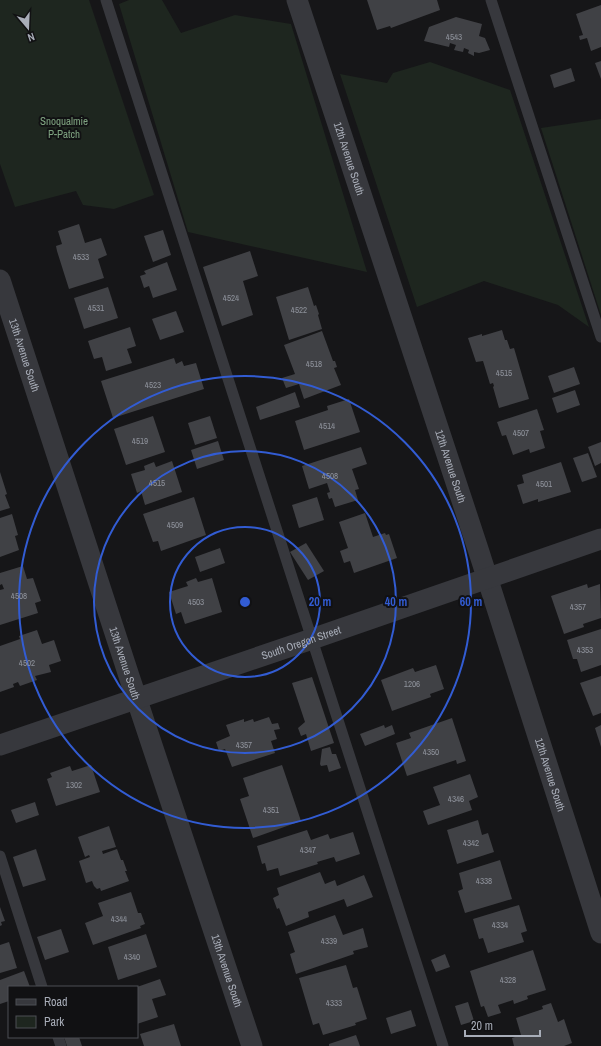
<svg xmlns="http://www.w3.org/2000/svg" width="601" height="1046" font-family="'Archivo Narrow',sans-serif">
<rect width="100%" height="100%" fill="#161618"/>
<g fill="#1e261f">
<polygon points="0,0 89,0 154,195 114,209 83,205 76,191 15,207 0,164"/>
<polygon points="129,0 162,0 181,33 235,15 291,24 367,272 188,232 119,4"/>
<polygon points="430,62 510,90 589,327 558,305 484,281 417,307 340,74 387,83 393,73"/>
<polygon points="601,119 601,315 541,128"/>
</g>
<g fill="#404145">
<polygon points="367,0 437,0 440,10 391,28 390,26 377,30"/>
<polygon points="601,5 601,47 591,51 587,38 580,40 579,36 583,35 576,14"/>
<polygon points="456,17 482,24 479,36 485,38 490,50 479,53 474,52 474,56 468,53 469,50 464,48 463,52 454,50 456,45 450,43 449,47 424,41 429,27"/>
<polygon points="601,61 601,79 595,63"/>
<polygon points="571,68 575,81 554,88 550,75"/>
<polygon points="79,224 85,243 101,238 107,255 98,259 104,278 69,289 57,251 56,246 62,244 58,231"/>
<polygon points="163,230 171,255 153,262 144,236"/>
<polygon points="250,251 258,276 243,281 253,315 222,326 203,267"/>
<polygon points="167,262 177,290 153,298 149,286 144,288 140,276 146,274 144,271"/>
<polygon points="108,287 118,318 84,329 74,298"/>
<polygon points="308,287 314,306 316,305 319,314 318,315 322,329 289,340 276,297"/>
<polygon points="176,311 184,332 160,340 152,319"/>
<polygon points="130,327 136,346 127,349 132,363 106,371 102,357 94,359 88,341"/>
<polygon points="502,330 505,340 507,340 510,349 514,348 529,399 499,408 493,387 494,386 493,383 490,384 483,361 476,362 468,338 482,334 482,336"/>
<polygon points="322,331 333,361 335,361 337,367 334,368 341,385 304,399 299,384 286,388 282,378 295,374 284,345"/>
<polygon points="174,358 176,364 182,361 184,366 196,363 204,389 113,418 101,381"/>
<polygon points="574,367 580,384 554,393 548,376"/>
<polygon points="575,390 580,405 557,413 552,398"/>
<polygon points="295,392 300,407 260,420 256,407"/>
<polygon points="349,399 360,432 304,450 295,421 328,410 327,406"/>
<polygon points="537,409 544,430 540,431 545,448 530,453 529,449 513,455 506,435 502,436 497,422"/>
<polygon points="153,416 165,452 126,465 114,429"/>
<polygon points="210,416 217,438 195,445 188,423"/>
<polygon points="218,441 224,460 197,469 191,450"/>
<polygon points="601,442 601,463 595,466 588,447"/>
<polygon points="361,447 367,464 352,469 359,489 355,490 358,500 335,507 332,498 329,499 327,493 330,492 327,483 309,489 302,466"/>
<polygon points="588,453 597,477 582,482 573,458"/>
<polygon points="172,461 182,492 145,505 141,491 137,493 131,474 145,470 144,466 154,462 156,467"/>
<polygon points="561,462 571,492 538,502 538,499 523,504 517,485 524,483 522,475"/>
<polygon points="0,472 7,494 5,495 10,508 0,511"/>
<polygon points="194,497 206,535 161,551 158,541 153,542 143,514"/>
<polygon points="317,497 324,520 299,528 292,505"/>
<polygon points="365,513 373,537 385,533 386,535 389,534 397,558 354,573 350,561 344,563 340,551 348,548 339,522"/>
<polygon points="12,514 18,535 15,536 19,550 0,557 0,518"/>
<polygon points="306,543 324,571 308,580 290,552"/>
<polygon points="220,548 225,563 200,572 195,557"/>
<polygon points="23,566 27,579 33,578 41,601 35,603 38,613 0,625 0,590 4,589 2,584 0,585 0,573"/>
<polygon points="196,578 198,582 212,578 222,612 185,624 181,612 176,614 169,592 188,586 186,582"/>
<polygon points="587,584 588,588 600,584 601,618 583,624 584,627 564,634 551,596"/>
<polygon points="601,629 601,665 581,672 577,659 573,659 567,640"/>
<polygon points="37,630 42,644 54,640 61,661 49,665 51,672 35,676 37,680 20,686 18,682 13,684 14,687 0,692 0,646 20,639 19,636"/>
<polygon points="436,665 444,689 430,694 431,697 392,711 381,680 413,668 415,672"/>
<polygon points="601,676 601,713 593,716 580,683"/>
<polygon points="312,677 334,743 311,751 306,734 301,736 298,728 305,722 292,683"/>
<polygon points="269,717 272,724 278,723 280,729 274,730 277,739 271,741 275,753 232,767 225,749 219,751 216,742 230,736 226,725 244,719 244,722 253,719 254,722"/>
<polygon points="452,718 466,761 457,764 456,760 407,776 396,743 411,738 409,733"/>
<polygon points="384,725 385,728 392,725 395,734 365,746 360,734"/>
<polygon points="601,725 601,747 595,728"/>
<polygon points="330,747 332,754 336,754 341,768 329,772 327,765 321,766 320,764 322,749"/>
<polygon points="91,765 100,792 56,806 47,779 52,777 50,773 70,766 72,771"/>
<polygon points="282,765 301,821 253,838 240,799 249,796 243,778"/>
<polygon points="470,774 478,797 469,801 472,810 428,825 423,811 440,805 433,787"/>
<polygon points="35,802 39,815 16,823 11,810"/>
<polygon points="478,820 482,835 488,833 494,852 457,864 447,830"/>
<polygon points="109,826 116,847 102,851 103,854 117,849 121,860 123,860 127,871 125,871 129,881 101,891 100,888 97,889 94,886 92,881 86,883 79,861 90,857 89,855 85,857 78,837"/>
<polygon points="307,830 311,840 328,834 330,839 353,832 360,854 336,862 334,857 317,862 318,864 280,876 278,868 267,871 265,863 262,864 257,846"/>
<polygon points="36,849 46,880 23,887 13,857"/>
<polygon points="500,860 512,899 465,913 458,891 463,889 459,873"/>
<polygon points="320,872 325,884 335,880 337,886 364,875 373,897 347,907 344,899 308,912 309,917 286,926 279,908 277,909 273,898 279,895 277,888"/>
<polygon points="131,892 138,913 141,913 145,924 140,926 141,928 93,945 85,923 103,916 98,903"/>
<polygon points="519,905 527,931 521,933 524,942 488,953 483,938 479,939 473,919"/>
<polygon points="0,907 5,921 1,922 2,925 0,926"/>
<polygon points="335,915 343,935 363,928 368,947 353,951 354,954 296,974 290,954 295,952 288,932"/>
<polygon points="61,929 69,952 45,960 37,937"/>
<polygon points="146,934 157,967 118,980 108,947"/>
<polygon points="9,942 17,968 0,973 0,945"/>
<polygon points="533,950 546,990 527,996 528,999 514,1004 513,1000 498,1005 501,1013 488,1017 484,1006 481,1007 470,971"/>
<polygon points="445,954 450,967 436,972 431,960"/>
<polygon points="346,965 353,988 357,987 367,1019 355,1023 356,1025 323,1035 319,1023 313,1025 299,978"/>
<polygon points="24,971 30,987 9,987 9,1001 0,1004 0,980"/>
<polygon points="160,979 166,995 152,999 158,1017 137,1024 137,987"/>
<polygon points="468,1002 474,1021 461,1025 455,1006"/>
<polygon points="551,1003 558,1022 564,1019 572,1043 564,1046 514,1046 512,1038 521,1035 516,1018 543,1009 542,1006"/>
<polygon points="411,1010 416,1026 391,1034 386,1018"/>
<polygon points="174,1024 181,1046 144,1046 140,1034"/>
<polygon points="356,1035 360,1046 329,1046 329,1044"/>
<polygon points="64,1037 79,1037 82,1046 67,1046"/>
</g>
<g fill="none" stroke-linecap="round" stroke-linejoin="round">
<g stroke="#37383d" stroke-width="11">
<polyline points="106,0 443,1046"/>
<polyline points="491,0 601,337"/>
<polyline points="0,856 42,987"/>
<polyline points="58,1037 61,1046"/>
</g>
<g stroke="#37383d" stroke-width="21">
<path id="s1" d="M297,0L478,549L601,933"/>
<path id="s2" d="M0,280L129,676L252,1046"/>
<path id="s3" d="M0,745L312,639L601,539"/>
</g>
</g>
<g fill="none" stroke="#325cd3" stroke-width="2">
<circle cx="245" cy="602" r="75"/>
<circle cx="245" cy="602" r="151"/>
<circle cx="245" cy="602" r="226"/>
</g>
<g text-anchor="middle" dominant-baseline="central" stroke-width="4" stroke-linejoin="round" paint-order="stroke">
<g font-size="9" fill="#8e929b">
<text x="454" y="37">4543</text>
<text x="81" y="257">4533</text>
<text x="231" y="298">4524</text>
<text x="96" y="308">4531</text>
<text x="299" y="310">4522</text>
<text x="314" y="364">4518</text>
<text x="504" y="373">4515</text>
<text x="153" y="385">4523</text>
<text x="327" y="426">4514</text>
<text x="521" y="433">4507</text>
<text x="140" y="441">4519</text>
<text x="330" y="476">4508</text>
<text x="157" y="483">4515</text>
<text x="544" y="484">4501</text>
<text x="175" y="525">4509</text>
<text x="19" y="596">4508</text>
<text x="196" y="602">4503</text>
<text x="578" y="607">4357</text>
<text x="585" y="650">4353</text>
<text x="27" y="663">4502</text>
<text x="412" y="684">1206</text>
<text x="244" y="745">4357</text>
<text x="431" y="752">4350</text>
<text x="74" y="785">1302</text>
<text x="456" y="799">4346</text>
<text x="271" y="810">4351</text>
<text x="471" y="843">4342</text>
<text x="308" y="850">4347</text>
<text x="484" y="881">4338</text>
<text x="119" y="919">4344</text>
<text x="500" y="925">4334</text>
<text x="329" y="941">4339</text>
<text x="132" y="957">4340</text>
<text x="508" y="980">4328</text>
<text x="334" y="1003">4333</text>
</g>
<g font-size="11" fill="#7fa381" stroke="#111113">
<text x="64" y="121">Snoqualmie<tspan x="64" dy="13">P-Patch</tspan></text>
</g>
<g font-size="11" fill="#a8adb8" stroke="#111113">
<text stroke="none"><textPath href="#s1" startOffset="167">12th Avenue South</textPath></text>
<text stroke="none"><textPath href="#s2" startOffset="79">13th Avenue South</textPath></text>
<text stroke="none"><textPath href="#s1" startOffset="491">12th Avenue South</textPath></text>
<text stroke="none"><textPath href="#s3" startOffset="318">South Oregon Street</textPath></text>
<text stroke="none"><textPath href="#s2" startOffset="403">13th Avenue South</textPath></text>
<text stroke="none"><textPath href="#s1" startOffset="815">12th Avenue South</textPath></text>
<text stroke="none"><textPath href="#s2" startOffset="727">13th Avenue South</textPath></text>
</g>
</g>
<circle cx="245" cy="602" r="6" fill="#325cd3" stroke="#111113" stroke-width="2"/>
<g font-size="12" text-anchor="middle" font-weight="bold" fill="#325cd3" stroke="#111113" stroke-width="4" stroke-linejoin="round" paint-order="stroke">
<text x="320" y="606">20 m</text>
<text x="396" y="606">40 m</text>
<text x="471" y="606">60 m</text>
</g>
<rect x="8" y="986" width="130" height="52" fill="#111113" stroke="#4d4f55"/>
<rect x="16" y="999" width="20" height="6" fill="#37383d" stroke="#4d4f55"/>
<text x="44" y="1006" font-size="12" fill="#a8adb8">Road</text>
<rect x="16" y="1016" width="20" height="12" fill="#1e261f" stroke="#4d4f55"/>
<text x="44" y="1026" font-size="12" fill="#a8adb8">Park</text>
<g transform="translate(28 28) rotate(161)" stroke="#111113" stroke-width="3" paint-order="stroke">
<path d="M0-3L7 15L0 10L-7 15Z" fill="#a8adb8"/>
<text y="-6" font-size="11" font-weight="bold" text-anchor="middle" fill="#a8adb8">N</text>
</g>
<path d="M465 1030v6h75v-6" fill="none" stroke="#a8adb8" stroke-width="2"/>
<text x="471" y="1030" font-size="12" fill="#a8adb8" stroke="#111113" stroke-width="3" paint-order="stroke">20 m</text>
</svg>
